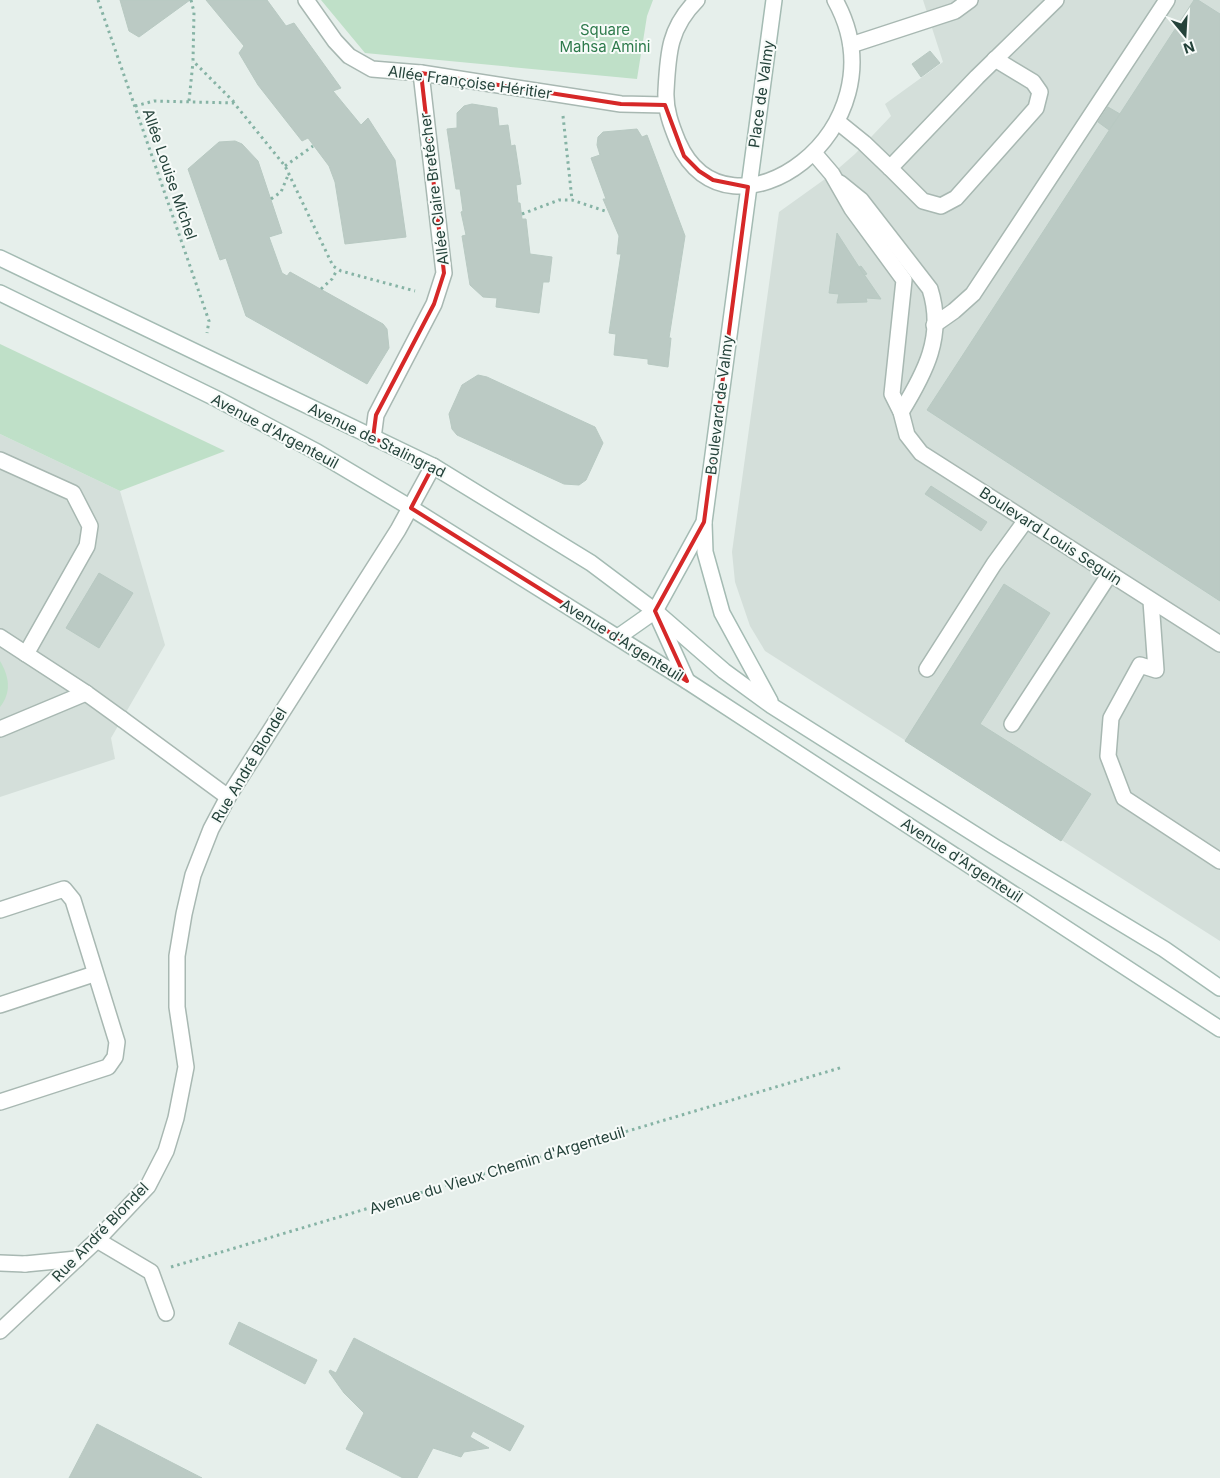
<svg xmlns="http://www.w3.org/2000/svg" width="1220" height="1478" font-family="Inter,sans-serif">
<rect width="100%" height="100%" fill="#e6efeb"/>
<g fill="#d4dfda">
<polygon points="923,0 1220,0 1220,941 765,651 750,626 735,582 732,552 779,212 832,174 855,154 891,116 885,104 943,62"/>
<polygon points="0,434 120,491 165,645 111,738 115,759 0,797"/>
</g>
<g fill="#bfe0c8">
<polygon points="321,0 653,0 647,16 637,79 365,53"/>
<polygon points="0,344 225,451 120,491 0,434"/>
<path d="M0,661C9,676 12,692 0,707Z"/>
</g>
<g fill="#bbcac4" stroke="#b8c9c2">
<polygon points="120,0 190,0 139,37 129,31"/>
<polygon points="206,0 267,0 286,26 294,23 341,88 333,91 361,125 368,118 395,160 406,237 345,244 335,182 329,166 308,138 302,141 258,85 239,53 244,46"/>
<polygon points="1194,0 1198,0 1220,14 1220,601 927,410"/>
<polygon points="930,51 940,63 921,77 912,64"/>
<polygon points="472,104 497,108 499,126 508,125 511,146 515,145 521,184 516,185 518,203 520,203 522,219 526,219 530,254 552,257 549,282 543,282 539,313 496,307 497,298 483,297 470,285 462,236 466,235 461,212 463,211 460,189 456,189 447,129 457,128 457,113 464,106"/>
<polygon points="1108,107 1120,114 1109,130 1098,122"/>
<polygon points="637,129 642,137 647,135 685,236 669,338 671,338 668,367 648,364 648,359 614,355 616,334 609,333 621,254 617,254 619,236 603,199 606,199 591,158 600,155 597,145 598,137 603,132"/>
<polygon points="235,141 242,144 258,161 282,233 269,237 282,273 287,276 290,272 383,324 387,329 389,348 367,384 246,316 226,258 220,260 188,169 219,142"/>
<polygon points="837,233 859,267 881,299 866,298 867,302 837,303 839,294 829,293"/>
<polygon points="861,266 867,274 864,275 859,267"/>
<polygon points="478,375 487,377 595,427 603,443 586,480 579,485 564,484 457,435 452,429 449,414 462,385"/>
<polygon points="931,486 987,522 981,531 925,494"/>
<polygon points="99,573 133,593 99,648 66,628"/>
<polygon points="1004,584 1050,613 980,724 1091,794 1061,841 905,741"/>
<polygon points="239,1322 317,1360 305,1384 229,1344"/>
<polygon points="354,1338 524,1426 510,1451 473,1431 470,1437 489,1448 464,1452 461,1457 433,1448 417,1478 403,1478 346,1449 364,1413 344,1393 329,1372 330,1370 336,1373"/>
<polygon points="97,1424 202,1478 69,1478"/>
</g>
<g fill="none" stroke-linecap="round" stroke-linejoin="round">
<g stroke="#a8b8b2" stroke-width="18">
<g id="service">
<polyline points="851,45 955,11 970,0"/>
<polyline points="838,122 864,143 890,168 977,77 1056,0"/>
<polyline points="814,153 832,174 852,209 904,280 892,394 901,412 907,435 921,453 1220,644"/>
<polyline points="890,168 923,201 941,206 956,198 1036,108 1040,92 1033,82 995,59"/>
<path d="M840,183L861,200L930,289C945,336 925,373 901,412"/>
<polyline points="934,325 954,311 973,294 1167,0"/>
<polyline points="0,460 73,493 90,526 87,546 26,654"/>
<polyline points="1151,601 1156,670 1140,665 1111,718 1108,756 1124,798 1220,861"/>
<polyline points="0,637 86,693 122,719"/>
<polyline points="927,669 994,564 1026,520"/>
<polyline points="1012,724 1109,575"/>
<polyline points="0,729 86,693"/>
<polyline points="0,910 64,889 73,900 117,1042 115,1057 108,1067 0,1102"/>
<polyline points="0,1005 94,974"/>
<polyline points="0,1263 25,1264"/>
</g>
</g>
<g stroke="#a8b8b2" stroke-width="18">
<polyline id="pedestrian" points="373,438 376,415 434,304 444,273 421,73"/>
</g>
<g stroke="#a8b8b2" stroke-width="18">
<g id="minor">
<polyline points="306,0 335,41 349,56 372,69 421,73 621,104 665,105"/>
<path d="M697,0C669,28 668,53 666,91C665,109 671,125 678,142C728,255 907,130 835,0"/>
<polyline points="122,719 228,797"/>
<polyline points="97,1240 151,1272 166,1313"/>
<polyline points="25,1264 77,1259"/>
<polyline points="0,1331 97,1240 148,1186 166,1151 176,1118 186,1067 177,1007 177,956 184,914 193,875 211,829 228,797 398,530 433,466"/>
</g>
</g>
<g stroke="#a4bbb3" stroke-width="18">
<g id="secondary">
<polyline points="0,258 433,466 591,563 655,611 724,671 772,706 995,847 1164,949 1220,988"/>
<polyline points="0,293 217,399 317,452 411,508 687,681 1220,1029"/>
<polyline points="704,523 705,552 722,613 770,701"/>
<polyline points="658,617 687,681"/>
<polyline points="618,637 655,611 704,522 774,0"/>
</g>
</g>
<g stroke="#86b3a5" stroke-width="3" stroke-dasharray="2.5 4" stroke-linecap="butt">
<polyline points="98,0 209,321 207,333"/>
<polyline points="191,0 194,12 193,61 234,102"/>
<polyline points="189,101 193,62"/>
<polyline points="135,106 154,101 234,103 285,166 333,266 341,271 415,291"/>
<polyline points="563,116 572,200"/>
<polyline points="285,166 313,146"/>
<polyline points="271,199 281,192 289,173"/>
<polyline points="522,214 559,200 572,200 608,212"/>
<polyline points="321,289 332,279 337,270"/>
<polyline points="171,1267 843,1067"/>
</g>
<use href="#service" stroke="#fff" stroke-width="15"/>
<use href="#pedestrian" stroke="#fff" stroke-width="15"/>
<use href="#minor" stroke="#fff" stroke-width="15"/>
<use href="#secondary" stroke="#fff" stroke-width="15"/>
</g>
<path fill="none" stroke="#d62828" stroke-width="4" stroke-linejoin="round" d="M421,73L621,104L665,105L684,156L699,171L713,180L748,187L704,522L655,611L687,681L411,508L433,466L373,438L376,415L434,304L444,273Z"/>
<g text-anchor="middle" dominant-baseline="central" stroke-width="4" stroke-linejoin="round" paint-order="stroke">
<g font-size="15" fill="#2d7a4b" stroke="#f7fbf9">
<text x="605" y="29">Square<tspan x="605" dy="17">Mahsa Amini</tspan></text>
</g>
<g font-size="15" fill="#24423a" stroke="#f7fbf9">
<text transform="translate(470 82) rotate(8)">Allée Françoise Héritier</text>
<text transform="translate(761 94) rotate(-82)">Place de Valmy</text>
<text transform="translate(170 174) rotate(71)">Allée Louise Michel</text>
<text transform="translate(434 189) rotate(-97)">Allée Claire Bretécher</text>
<text transform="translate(719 405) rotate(-83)">Boulevard de Valmy</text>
<text transform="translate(275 431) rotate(28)">Avenue d'Argenteuil</text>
<text transform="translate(377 440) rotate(26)">Avenue de Stalingrad</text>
<text transform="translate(1051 536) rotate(33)">Boulevard Louis Seguin</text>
<text transform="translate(622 640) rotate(32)">Avenue d'Argenteuil</text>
<text transform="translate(249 765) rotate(-59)">Rue André Blondel</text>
<text transform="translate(962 860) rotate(33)">Avenue d'Argenteuil</text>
<text transform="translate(497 1170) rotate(-17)">Avenue du Vieux Chemin d'Argenteuil</text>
<text transform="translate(100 1232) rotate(-46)">Rue André Blondel</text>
</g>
</g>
<g transform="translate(1185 35) rotate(162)" stroke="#f7fbf9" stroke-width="4" paint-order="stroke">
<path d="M0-4L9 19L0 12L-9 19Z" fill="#24423a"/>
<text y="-8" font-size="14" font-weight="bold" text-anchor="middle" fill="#24423a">N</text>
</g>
</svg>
